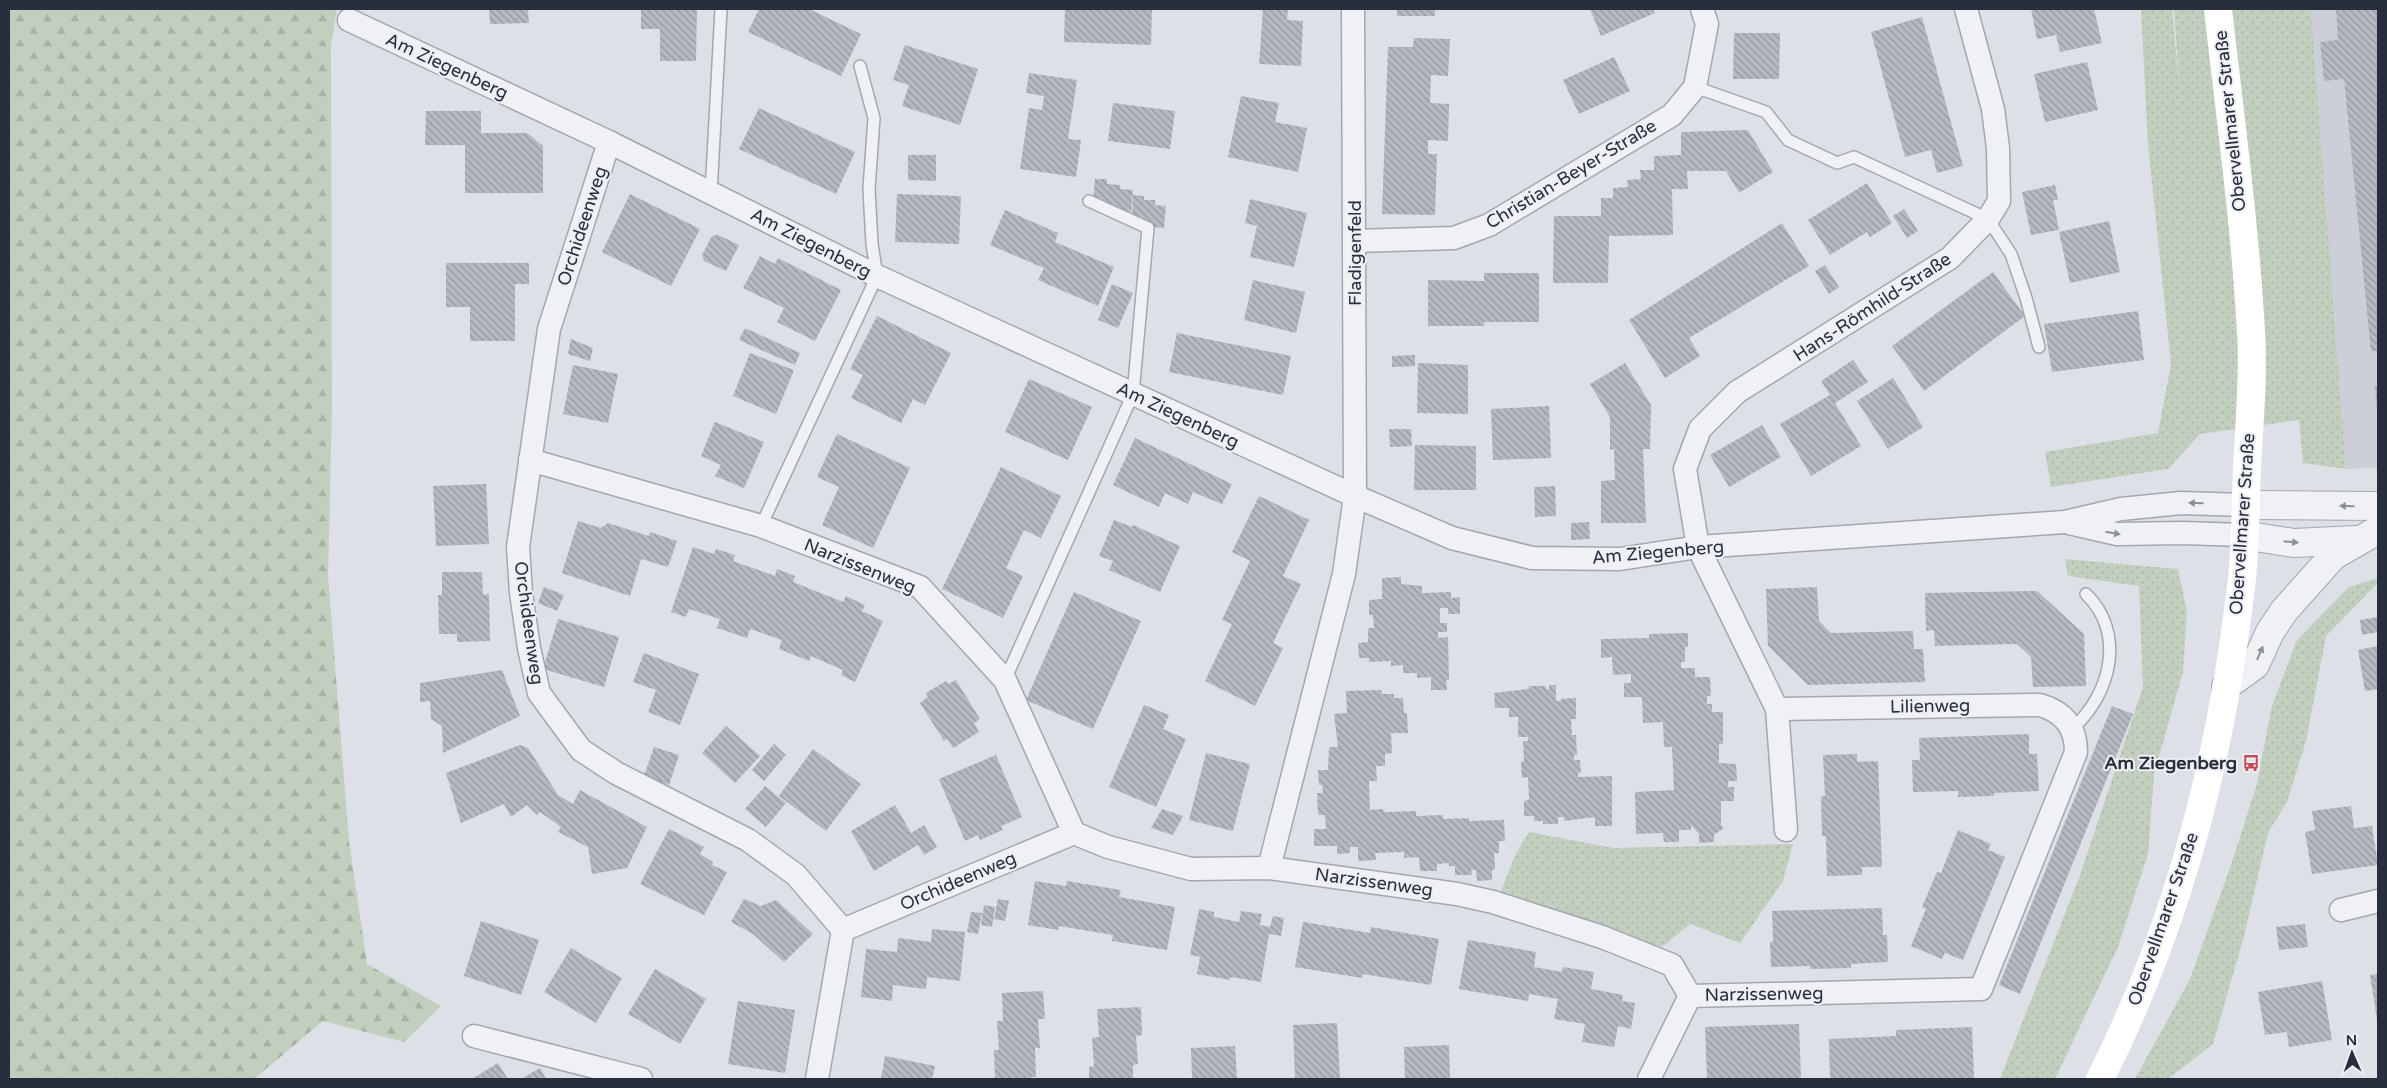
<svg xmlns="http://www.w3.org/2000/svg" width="2387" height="1088" font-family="'Varela Round',sans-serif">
<defs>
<pattern id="grass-dots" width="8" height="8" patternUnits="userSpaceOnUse" patternTransform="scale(1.25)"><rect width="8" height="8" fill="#c2cfbf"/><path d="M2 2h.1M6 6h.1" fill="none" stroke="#a7b2a5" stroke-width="1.8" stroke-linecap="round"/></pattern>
<pattern id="forest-firs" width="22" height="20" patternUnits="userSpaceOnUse" patternTransform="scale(1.25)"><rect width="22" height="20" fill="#c2cfbf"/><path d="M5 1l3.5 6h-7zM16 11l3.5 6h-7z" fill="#a7b2a5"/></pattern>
<pattern id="building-back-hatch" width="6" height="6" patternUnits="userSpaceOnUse" patternTransform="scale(1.25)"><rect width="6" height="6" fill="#b5b9c2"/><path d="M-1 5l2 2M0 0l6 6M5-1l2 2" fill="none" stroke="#93979f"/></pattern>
</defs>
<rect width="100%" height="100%" fill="#dde0e6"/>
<polygon fill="#cccfd7" points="2311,9 2378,9 2378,468 2346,469"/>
<g fill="url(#grass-dots)">
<polygon points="2141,9 2172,9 2180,95 2174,9 2311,9 2346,469 2303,463 2299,420 2200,434 2168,469 2051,487 2045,452 2158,433 2171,364 2148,144"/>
<polygon points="2065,559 2178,569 2187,612 2183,672 2154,774 2148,854 2118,947 2055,1079 2000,1079 2079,878 2143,687 2139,586 2068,576"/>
<polygon points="2378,578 2378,583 2326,636 2306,741 2287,802 2268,833 2244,936 2213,1044 2168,1079 2135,1079 2190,979 2231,865 2257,784 2272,706 2297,640 2349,587"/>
<polygon points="1529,832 1613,848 1793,844 1783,881 1740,943 1690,924 1662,947 1625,938 1499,896 1516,853"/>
</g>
<polygon fill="url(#forest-firs)" points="9,9 337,9 331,45 332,408 328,576 349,841 367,964 441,1006 404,1042 323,1021 254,1079 9,1079"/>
<g fill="url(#building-back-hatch)">
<polygon points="489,9 528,9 529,23 490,24"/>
<polygon points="641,9 697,9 696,61 660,61 660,29 641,29"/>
<polygon points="759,9 809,9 861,34 841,76 748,32"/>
<polygon points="1065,9 1152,9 1151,45 1064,42"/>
<polygon points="1263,9 1288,9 1287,20 1303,21 1301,66 1259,64"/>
<rect x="1397" y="9" width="38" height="7"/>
<polygon points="1590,9 1653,9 1655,13 1601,36"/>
<polygon points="2031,9 2094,9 2102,43 2060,52 2056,35 2037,39"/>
<polygon points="2336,9 2378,9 2378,351 2371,351 2344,79 2324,81 2320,42 2338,40"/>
<polygon points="1922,17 1963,166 1937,173 1931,150 1905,157 1871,32"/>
<polygon points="1734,33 1780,33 1779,79 1733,79"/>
<polygon points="1414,38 1450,39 1448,76 1431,75 1430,103 1449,104 1448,141 1428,140 1428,154 1437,154 1435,215 1382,214 1388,47 1413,47"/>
<polygon points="905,45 978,69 960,125 902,106 909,85 893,80"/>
<polygon points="1614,57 1630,91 1579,114 1563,80"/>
<polygon points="2087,62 2098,110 2045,122 2034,74"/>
<polygon points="1029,73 1077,80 1068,139 1081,140 1076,177 1020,169 1029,108 1042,110 1044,96 1026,93"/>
<polygon points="1241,96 1279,103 1275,122 1307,128 1298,172 1228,157"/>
<polygon points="1113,103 1175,111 1170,149 1108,141"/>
<polygon points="759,108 855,152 836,194 739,149"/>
<polygon points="426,111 481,111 481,133 527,133 543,146 543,193 465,193 465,145 425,145"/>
<polygon points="1748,130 1773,172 1739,193 1726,171 1687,171 1688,189 1672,189 1673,235 1609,236 1608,283 1553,283 1554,216 1601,216 1601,198 1613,198 1613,188 1628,187 1627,180 1641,179 1640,170 1654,170 1654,156 1681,155 1681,132"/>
<polygon points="908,155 936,155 936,181 908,180"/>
<polygon points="1095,179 1107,179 1107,184 1120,185 1120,189 1133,190 1131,212 1119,211 1119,207 1106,207 1106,201 1093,201"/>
<polygon points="1867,183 1892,223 1870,237 1867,232 1830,255 1808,220"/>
<polygon points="2055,185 2058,200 2053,200 2059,230 2031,235 2022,192"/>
<polygon points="630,194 700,229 671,286 602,252"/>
<polygon points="897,194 961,196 959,244 895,242"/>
<polygon points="1133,195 1144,196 1144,200 1155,200 1155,205 1166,206 1164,228 1153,227 1153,222 1142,221 1143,217 1132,217"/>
<polygon points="1250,199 1307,213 1294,267 1250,257 1257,226 1245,223"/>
<polygon points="1904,209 1918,231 1907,238 1893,216"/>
<polygon points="1005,210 1058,233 1055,242 1114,267 1098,306 1038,280 1044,268 990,245"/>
<polygon points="2109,221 2120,272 2070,283 2059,232"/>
<polygon points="1782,223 1809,266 1689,338 1700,356 1665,378 1629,320"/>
<polygon points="718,235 739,245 726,271 704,261 702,255 712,236"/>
<polygon points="760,256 775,264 778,258 841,290 815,341 777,322 784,308 743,288"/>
<polygon points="446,263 529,263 529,284 515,284 515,341 470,341 470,307 446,307"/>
<polygon points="1825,265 1839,287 1829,294 1815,271"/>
<polygon points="1993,272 2025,316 1924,391 1892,346"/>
<polygon points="1484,273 1539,273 1539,322 1484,322 1484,326 1428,326 1428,280 1484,281"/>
<polygon points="1253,280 1305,292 1296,333 1244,320"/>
<polygon points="1112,284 1133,293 1118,328 1098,320"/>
<polygon points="2138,311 2144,360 2052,372 2044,324"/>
<polygon points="877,316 951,353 925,405 913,399 901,423 851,398 863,375 850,369"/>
<polygon points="745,328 800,353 795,365 739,340"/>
<polygon points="1177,333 1291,356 1283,395 1169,372"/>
<polygon points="571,339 593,348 590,361 568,354"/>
<polygon points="750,353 794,370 776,414 733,396"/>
<polygon points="1415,355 1415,366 1392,367 1392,356"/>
<polygon points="1853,360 1868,382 1835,403 1861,446 1811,476 1780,424 1830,395 1821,381"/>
<polygon points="1418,363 1468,365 1468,414 1417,413"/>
<polygon points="1625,363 1651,405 1650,449 1643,449 1646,523 1601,523 1601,481 1615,480 1614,449 1610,450 1610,417 1590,384"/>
<polygon points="573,365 618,374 608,423 563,414"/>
<polygon points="1893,378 1923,427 1888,449 1857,401"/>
<polygon points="1029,379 1092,407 1068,460 1005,432"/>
<polygon points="2378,386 2378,409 2377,409 2375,387"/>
<polygon points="1549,406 1551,458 1493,460 1491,409"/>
<polygon points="715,422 764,442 744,488 715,476 721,465 701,456"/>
<polygon points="1762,425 1781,457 1729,487 1710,455"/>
<polygon points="1389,429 1411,429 1412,446 1390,447"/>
<polygon points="837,434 910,468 873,548 822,525 839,487 817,477"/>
<polygon points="1135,438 1232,484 1222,504 1193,492 1188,504 1165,493 1159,507 1113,485"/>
<polygon points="1415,445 1476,446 1476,490 1414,490"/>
<polygon points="1001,467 1061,496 1041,538 1024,530 1006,568 1023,576 1003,618 942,589"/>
<polygon points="486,484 489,544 436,546 433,486"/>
<polygon points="1555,486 1556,516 1535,517 1534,487"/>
<polygon points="1259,496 1309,520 1283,576 1301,584 1273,643 1283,648 1255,706 1205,681 1232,624 1222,620 1250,561 1232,552"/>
<polygon points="1114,520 1132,527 1133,525 1180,546 1160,592 1109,570 1113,561 1099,556"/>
<polygon points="578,521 601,528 608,523 649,536 650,532 677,541 668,567 641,559 630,596 562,573"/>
<polygon points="1589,522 1590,539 1571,540 1571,523"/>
<polygon points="693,547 714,554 716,549 735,555 733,561 775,576 777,569 795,576 793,582 843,602 846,596 865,605 862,611 883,621 855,682 841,675 843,670 811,656 809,661 779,649 782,640 750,629 747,638 717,628 720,619 689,609 686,617 671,612"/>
<polygon points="442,572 482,572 483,595 489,594 490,641 457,642 457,634 439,634 438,595 442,595"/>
<polygon points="1401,577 1401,584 1422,586 1422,593 1451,592 1451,598 1460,597 1460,614 1448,614 1448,608 1440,608 1440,623 1447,623 1447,632 1438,632 1438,638 1448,637 1449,680 1446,680 1447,690 1431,690 1431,677 1417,678 1417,673 1403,673 1403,665 1391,666 1391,661 1369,662 1369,658 1359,658 1358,643 1368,642 1368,628 1374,628 1373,615 1369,615 1369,600 1382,599 1382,578"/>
<polygon points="544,587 564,595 557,611 538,603"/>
<polygon points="1817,587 1819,621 1831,633 1913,631 1914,649 1923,649 1925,682 1808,685 1768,646 1766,589"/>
<polygon points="2037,591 2084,634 2086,686 2033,687 2031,657 2017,644 1935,646 1934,630 1926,631 1925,593"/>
<polygon points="1074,592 1141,621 1093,729 1026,700"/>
<polygon points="2378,617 2378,632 2362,635 2360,620"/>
<polygon points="558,619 619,637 604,687 543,669"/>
<polygon points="1688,633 1688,647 1685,647 1685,662 1681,662 1681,668 1695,668 1695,677 1710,677 1711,696 1707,696 1707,704 1712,704 1712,712 1723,712 1723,744 1719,744 1719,763 1736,764 1737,781 1728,781 1728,787 1734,787 1734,801 1721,801 1721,825 1724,828 1714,835 1714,842 1699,843 1699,834 1691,825 1691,830 1679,830 1679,842 1664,842 1663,833 1636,834 1635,792 1674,790 1672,747 1664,747 1663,722 1643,723 1642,697 1624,697 1624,683 1631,683 1631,674 1613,675 1612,657 1601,658 1601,639 1649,638 1649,634"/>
<polygon points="2378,646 2378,689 2365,691 2358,650"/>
<polygon points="644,653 699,674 680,725 648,712 656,690 633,682"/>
<polygon points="502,670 520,716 443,753 442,726 431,719 430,701 420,702 420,683"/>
<polygon points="956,680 980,719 974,723 979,732 953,748 947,739 944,741 920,703 928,697 926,693 946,681 948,684"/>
<polygon points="1549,685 1556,685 1556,701 1561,701 1561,699 1576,698 1576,719 1571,719 1572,735 1576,735 1577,755 1574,755 1574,760 1580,760 1581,773 1578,773 1578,777 1612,776 1612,826 1595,826 1595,817 1564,821 1564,817 1558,817 1558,824 1543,824 1543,821 1534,821 1534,816 1524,816 1524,801 1529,800 1528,777 1522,778 1521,762 1524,761 1523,741 1528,741 1528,737 1518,737 1518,717 1509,717 1509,708 1495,708 1494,693 1529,689 1529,686 1546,686 1546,689 1549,689"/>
<polygon points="1381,690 1382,694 1394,694 1394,698 1403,698 1404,713 1407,713 1408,733 1391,733 1392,753 1385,754 1385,766 1376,766 1377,781 1369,781 1370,810 1383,809 1384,812 1416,811 1416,816 1443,815 1443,819 1469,818 1469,821 1504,820 1505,841 1499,841 1499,853 1494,853 1495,869 1492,870 1492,880 1477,881 1476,870 1471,870 1472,875 1455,875 1455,866 1449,866 1449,863 1437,864 1437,871 1420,871 1419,857 1404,858 1404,852 1375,853 1376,860 1358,861 1358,847 1350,847 1350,853 1337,854 1337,846 1314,846 1314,829 1326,829 1325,815 1318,815 1317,793 1323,793 1322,785 1319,785 1318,770 1328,770 1329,747 1338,747 1334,714 1347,713 1346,691"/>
<polygon points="1144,705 1169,715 1163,729 1186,739 1156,807 1109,787"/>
<polygon points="2112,706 2133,714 2020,994 1999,985"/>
<polygon points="726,726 760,756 735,783 702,753"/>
<polygon points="2029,734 2029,754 2037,754 2039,791 1994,793 1994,796 1958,797 1958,791 1913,792 1912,760 1920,760 1919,738"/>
<polygon points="774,744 786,755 764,781 752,770"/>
<polygon points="520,745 528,748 558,795 573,804 580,790 647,827 627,868 592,874 588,847 558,832 561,827 540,812 537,815 527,805 511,817 504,804 461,823 446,773"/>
<polygon points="654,747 679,755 669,785 644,776"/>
<polygon points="813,749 861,784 826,831 779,796"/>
<polygon points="1206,753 1250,764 1233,831 1189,820"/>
<polygon points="1857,754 1857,762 1878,761 1882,867 1862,867 1862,875 1827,876 1826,836 1822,836 1821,796 1825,796 1823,755"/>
<polygon points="996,755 1022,817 1001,826 1003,830 980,840 978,835 965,841 939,779"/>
<polygon points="765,786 786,803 766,827 745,809"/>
<polygon points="895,805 911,833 924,825 937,847 924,855 918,845 874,871 851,831"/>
<polygon points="2351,806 2354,828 2372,826 2378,865 2312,874 2305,832 2315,830 2312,811"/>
<polygon points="1162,809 1183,816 1173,835 1151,828"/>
<polygon points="669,829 704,847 700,854 713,862 712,865 727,872 704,915 640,884"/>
<polygon points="1958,830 1991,844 1988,850 2005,857 1963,960 1945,953 1942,959 1911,946 1926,909 1922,907 1937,872 1941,873"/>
<polygon points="1035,881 1066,886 1067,881 1121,890 1119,897 1175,907 1167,950 1112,941 1113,935 1059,926 1058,930 1028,925"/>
<polygon points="744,899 761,906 776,900 813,934 784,962 753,934 731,922"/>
<polygon points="998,899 1009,901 1005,921 994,919"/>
<polygon points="984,905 995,907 992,927 981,925"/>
<polygon points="1882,908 1883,935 1887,935 1888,962 1851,964 1851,968 1810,969 1810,966 1771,967 1770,942 1773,942 1772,911"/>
<polygon points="1199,909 1214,912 1214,917 1239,922 1241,911 1262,914 1260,925 1270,927 1273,916 1284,918 1281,936 1269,934 1261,982 1231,977 1230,980 1197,974 1200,957 1190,955"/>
<polygon points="971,912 982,913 978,934 967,932"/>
<polygon points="481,921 539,940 521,995 464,976"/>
<polygon points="1303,922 1370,933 1371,927 1439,939 1431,985 1363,974 1362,978 1295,967"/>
<polygon points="2305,924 2308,947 2279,950 2276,927"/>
<polygon points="932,929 965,932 960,981 927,977 926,989 893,985 892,1001 861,997 866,949 897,952 898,938 931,942"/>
<polygon points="1468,940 1536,952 1534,967 1562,972 1563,967 1594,972 1591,989 1623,995 1622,1001 1635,1003 1631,1029 1618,1026 1614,1047 1582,1042 1585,1024 1554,1019 1558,999 1529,994 1528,1001 1459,989"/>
<polygon points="571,948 622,978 596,1023 544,992"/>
<polygon points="655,969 706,999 680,1044 628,1014"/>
<polygon points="2378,974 2378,1020 2377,1020 2370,975"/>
<polygon points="2322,981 2332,1040 2289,1047 2287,1032 2265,1035 2258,992"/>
<polygon points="1043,991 1045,1019 1038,1019 1040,1048 1035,1048 1036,1077 1031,1077 1031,1079 995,1079 994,1050 999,1050 997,1021 1003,1021 1002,993"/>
<polygon points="738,1001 795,1010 785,1073 728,1064"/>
<polygon points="1141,1007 1142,1035 1136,1036 1138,1064 1133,1065 1133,1079 1089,1079 1089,1067 1094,1066 1092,1038 1099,1037 1097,1009"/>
<polygon points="1337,1023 1340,1079 1295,1079 1293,1025"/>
<polygon points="1799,1024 1801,1079 1707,1079 1705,1027"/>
<polygon points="1972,1027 1974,1079 1830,1079 1829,1039 1896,1036 1896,1030"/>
<polygon points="1449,1045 1450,1079 1405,1079 1404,1047"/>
<polygon points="1235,1046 1237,1079 1192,1079 1191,1048"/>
<polygon points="885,1056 935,1066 932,1079 881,1079"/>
<polygon points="498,1063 508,1079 472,1079"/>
<polygon points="540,1068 546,1079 521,1079"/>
</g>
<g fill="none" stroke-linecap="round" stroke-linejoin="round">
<g stroke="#a3a7af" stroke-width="14">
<g id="service">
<polyline points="1695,87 1766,112 1788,140 1837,163 1854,157 1988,219 2011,254 2026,298 2039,347"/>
<polyline points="711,193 721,9"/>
<polyline points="761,526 877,276 872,244 869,189 874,118 860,66"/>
<polyline points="1005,680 1133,394 1148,228 1089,201"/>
<path d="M2073,728C2111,694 2126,633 2086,594"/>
</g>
</g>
<g stroke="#a3a7af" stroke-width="25">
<g id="minor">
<polyline points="349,20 609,142 877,276 1355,496 1452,538 1532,558 1620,559 1698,547 2065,522 2121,509 2181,503 2245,505"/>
<polyline points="609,142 549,329 518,547 521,593 529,648 539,693 581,750 616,773 748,840 796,875 843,930"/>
<polyline points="1355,241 1454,238 1489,225 1672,115 1695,87 1707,24 1702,9"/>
<polyline points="530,460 761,526 920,587 1005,680 1074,833 1108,847 1191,869 1269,868 1457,894 1493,902 1602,937 1672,965 1690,996"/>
<polyline points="2069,523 2117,534 2183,533 2243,535"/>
<polyline points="1786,830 1777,709 1698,547 1685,469 1700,429 1737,392 1950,258 1988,219 1999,201 1998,148 1993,109 1966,9"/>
<polyline points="1269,868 1344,574 1355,496 1353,9"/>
<polyline points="2341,910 2378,901"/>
<path d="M1690,996L1981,989L2076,752C2076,727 2064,712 2040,705L1777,709"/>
<polyline points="474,1036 641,1079"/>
<polyline points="817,1079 843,930 1074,833"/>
<polyline points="1649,1079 1690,996"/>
</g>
</g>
<g stroke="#a3a7af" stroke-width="30">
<g id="tertiary">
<polyline points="2245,505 2378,506"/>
<polyline points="2243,535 2294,543 2356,540"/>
<polyline points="2226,686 2255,665 2270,632 2284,611 2333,556 2378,530"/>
</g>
</g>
<use href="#service" stroke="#f0f1f4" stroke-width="11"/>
<use href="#minor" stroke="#f0f1f4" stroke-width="22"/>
<use href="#tertiary" stroke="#f0f1f4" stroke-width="28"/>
<path stroke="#fff" stroke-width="28" d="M2100,1079C2176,930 2220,762 2240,595C2246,554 2245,511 2247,469C2249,424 2254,377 2251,332C2245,224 2230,116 2218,9"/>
</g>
<defs><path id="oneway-solid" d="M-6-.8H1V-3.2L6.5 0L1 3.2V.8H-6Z" transform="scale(1.25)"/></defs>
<g fill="#8c9098">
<use href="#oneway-solid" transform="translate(2196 503) rotate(-178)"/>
<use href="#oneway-solid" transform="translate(2347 506) rotate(-179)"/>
<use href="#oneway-solid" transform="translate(2113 533) rotate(10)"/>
<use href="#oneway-solid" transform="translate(2291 542) rotate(5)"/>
<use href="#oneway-solid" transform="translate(2260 653) rotate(-66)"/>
</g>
<defs>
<g id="bus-bare" transform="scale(1.35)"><path d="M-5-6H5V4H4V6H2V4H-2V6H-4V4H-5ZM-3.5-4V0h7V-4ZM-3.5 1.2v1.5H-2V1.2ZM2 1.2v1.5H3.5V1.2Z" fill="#c04d58" stroke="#edeff4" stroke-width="2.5" paint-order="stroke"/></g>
</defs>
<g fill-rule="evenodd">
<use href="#bus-bare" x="2251" y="763"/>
</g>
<g text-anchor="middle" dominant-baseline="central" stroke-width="4" stroke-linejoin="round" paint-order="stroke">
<g font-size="18" fill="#282e3b" stroke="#edeff4">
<text transform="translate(447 66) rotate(25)">Am Ziegenberg</text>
<text transform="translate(2230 121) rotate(-96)">Obervellmarer Straße</text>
<text transform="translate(1571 174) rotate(-31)">Christian-Beyer-Straße</text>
<text transform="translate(582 226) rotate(-72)">Orchideenweg</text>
<text transform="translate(811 243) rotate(27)">Am Ziegenberg</text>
<text transform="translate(1355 253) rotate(-90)">Fladigenfeld</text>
<text transform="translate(1872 307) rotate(-33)">Hans-Römhild-Straße</text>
<text transform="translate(1178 415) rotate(25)">Am Ziegenberg</text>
<text transform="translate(2242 524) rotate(-86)">Obervellmarer Straße</text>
<text transform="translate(1658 552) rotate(-5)">Am Ziegenberg</text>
<text transform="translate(860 566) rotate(22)">Narzissenweg</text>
<text transform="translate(529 623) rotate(82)">Orchideenweg</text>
<text transform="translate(1930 706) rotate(-1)">Lilienweg</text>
<text transform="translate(958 881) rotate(-23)">Orchideenweg</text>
<text transform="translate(1374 882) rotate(8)">Narzissenweg</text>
<text transform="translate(2163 919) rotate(-71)">Obervellmarer Straße</text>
<text transform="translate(1764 994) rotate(-1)">Narzissenweg</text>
</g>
<g font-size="18" font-weight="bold" fill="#282e3b" stroke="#edeff4" text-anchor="end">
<text x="2237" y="763">Am Ziegenberg</text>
</g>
</g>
<rect width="2387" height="1088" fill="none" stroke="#282e3b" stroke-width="20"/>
<g transform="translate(2352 1053) rotate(358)" stroke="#edeff4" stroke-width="4" paint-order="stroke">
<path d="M0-4L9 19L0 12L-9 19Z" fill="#282e3b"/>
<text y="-8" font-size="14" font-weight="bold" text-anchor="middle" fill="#282e3b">N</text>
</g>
</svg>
